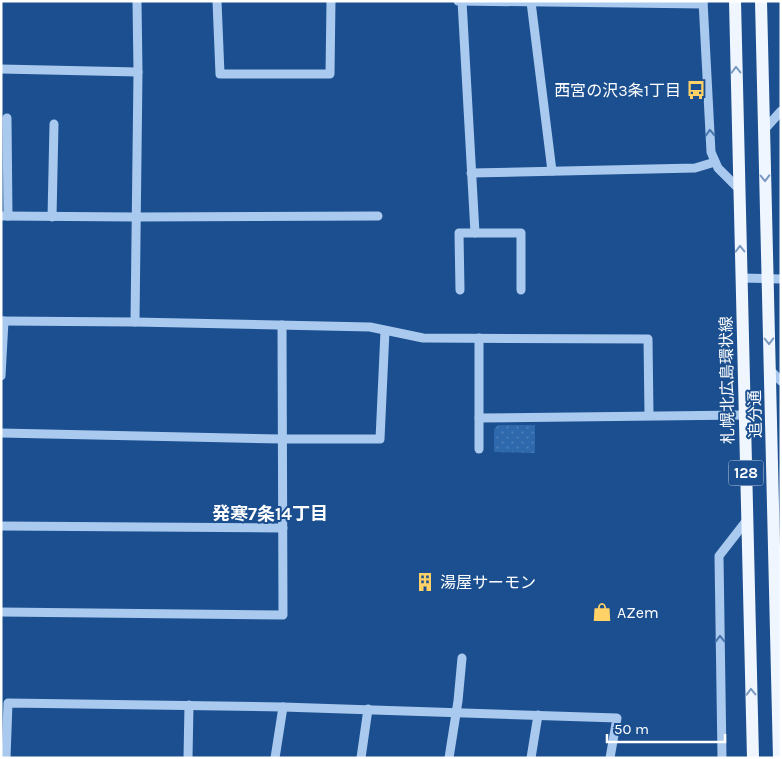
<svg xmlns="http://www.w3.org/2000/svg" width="782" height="759" font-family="Karla,'Noto Sans JP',sans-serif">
<defs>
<pattern id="grass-dots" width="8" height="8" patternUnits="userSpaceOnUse" patternTransform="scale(1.25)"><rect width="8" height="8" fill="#2e69ad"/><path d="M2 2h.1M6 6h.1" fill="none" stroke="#4d80b9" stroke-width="1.8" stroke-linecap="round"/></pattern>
</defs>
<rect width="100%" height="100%" fill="#1b4f8f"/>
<polygon fill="url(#grass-dots)" points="498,425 535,425 535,453 494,452 494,429"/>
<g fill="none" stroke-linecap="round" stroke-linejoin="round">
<g stroke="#a9c9ee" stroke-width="9">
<polyline points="217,1 220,74 330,74 331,1"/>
<polyline points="458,1 703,4"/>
<polyline points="462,1 475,233"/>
<polyline points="703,1 711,152 718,168 739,189"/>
<polyline points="531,2 552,171"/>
<polyline points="1,69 138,72"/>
<polyline points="7,118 8,216"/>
<polyline points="764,130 781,111"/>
<polyline points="471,173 695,168 715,162"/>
<polyline points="1,216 136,217 378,216"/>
<polyline points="52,217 54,124"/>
<polyline points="741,278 781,279"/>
<polyline points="460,290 459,233 521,233 521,290"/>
<polyline points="1,321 135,322 370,327 423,338 648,339 649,415"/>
<polyline points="135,322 138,72 137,1"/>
<polyline points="479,338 479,449"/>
<polyline points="770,370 781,381"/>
<polyline points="1,376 4,321"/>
<polyline points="479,418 744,415"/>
<polyline points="1,433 282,439 380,439 385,331"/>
<polyline points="1,526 283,528"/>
<polyline points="1,612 283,615 282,325"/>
<polyline points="6,758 8,703 283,707 617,718 610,758"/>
<polyline points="188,758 189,705"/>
<polyline points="275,758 283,707"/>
<polyline points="361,758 368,709"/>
<polyline points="449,758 458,701 462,658"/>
<polyline points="531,758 538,715"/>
<polyline points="722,758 719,556 747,520"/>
</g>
<g stroke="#f0f6ff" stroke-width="12">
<polyline points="735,1 753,758"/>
<polyline points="761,1 779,758"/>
</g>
</g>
<defs><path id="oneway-chevron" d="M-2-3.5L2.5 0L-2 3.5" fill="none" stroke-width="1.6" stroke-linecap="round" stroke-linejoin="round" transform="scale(1.25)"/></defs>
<g stroke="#7b9ac1">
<use href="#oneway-chevron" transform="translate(736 70) rotate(-91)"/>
<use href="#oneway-chevron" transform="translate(765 178) rotate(89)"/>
<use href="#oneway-chevron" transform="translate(740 249) rotate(-91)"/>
<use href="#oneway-chevron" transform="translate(769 341) rotate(89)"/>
<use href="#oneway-chevron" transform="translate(751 692) rotate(-91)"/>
</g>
<g stroke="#4674ac">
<use href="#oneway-chevron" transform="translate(710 133) rotate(-93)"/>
<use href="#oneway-chevron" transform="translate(720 639) rotate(-91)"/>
</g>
<defs>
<g id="bus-bare" transform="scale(1.5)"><path d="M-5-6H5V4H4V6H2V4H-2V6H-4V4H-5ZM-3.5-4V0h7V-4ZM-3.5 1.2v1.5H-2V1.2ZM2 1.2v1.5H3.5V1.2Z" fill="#ffd166" stroke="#1b4f8f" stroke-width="2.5" paint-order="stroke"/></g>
<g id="building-bare" transform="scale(1.5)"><path d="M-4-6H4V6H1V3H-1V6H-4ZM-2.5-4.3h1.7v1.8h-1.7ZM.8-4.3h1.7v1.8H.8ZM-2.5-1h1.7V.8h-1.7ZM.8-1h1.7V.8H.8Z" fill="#ffd166" stroke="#1b4f8f" stroke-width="2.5" paint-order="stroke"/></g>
<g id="shop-bare" transform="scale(1.5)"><path d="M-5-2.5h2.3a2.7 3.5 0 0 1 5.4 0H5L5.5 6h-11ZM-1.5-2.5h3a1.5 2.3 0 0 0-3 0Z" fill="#ffd166" stroke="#1b4f8f" stroke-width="2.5" paint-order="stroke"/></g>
</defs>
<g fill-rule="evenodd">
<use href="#bus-bare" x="696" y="90"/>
<use href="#building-bare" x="425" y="582"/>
<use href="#shop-bare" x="602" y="612"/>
</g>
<g text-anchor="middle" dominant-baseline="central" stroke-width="4" stroke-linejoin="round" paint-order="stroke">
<rect fill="#1b4f8f" stroke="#bbcadd" stroke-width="1" x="728.5" y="460.5" width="35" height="25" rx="4"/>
<g font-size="15" font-weight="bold" fill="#fff">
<text x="746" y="473">128</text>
</g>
<g font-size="16" fill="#fff" stroke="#1b4f8f" text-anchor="start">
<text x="681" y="90" text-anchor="end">西宮の沢3条1丁目</text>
<text x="440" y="582">湯屋サーモン</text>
<text x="617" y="612">AZem</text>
</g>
<g font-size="16" fill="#fff" stroke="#1b4f8f">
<text transform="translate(727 380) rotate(-91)">札幌北広島環状線</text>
<text transform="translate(755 414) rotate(-91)">追分通</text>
</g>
<g font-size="18" font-weight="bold" fill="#fff" stroke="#1b4f8f">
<text x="270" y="514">発寒7条14丁目</text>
</g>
</g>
<rect width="782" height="759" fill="none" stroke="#ffffff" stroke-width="5"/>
<path d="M607 734v8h118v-8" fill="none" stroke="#ffffff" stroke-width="2.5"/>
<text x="614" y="734" font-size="15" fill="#ffffff" stroke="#1b4f8f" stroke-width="4" paint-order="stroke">50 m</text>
</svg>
